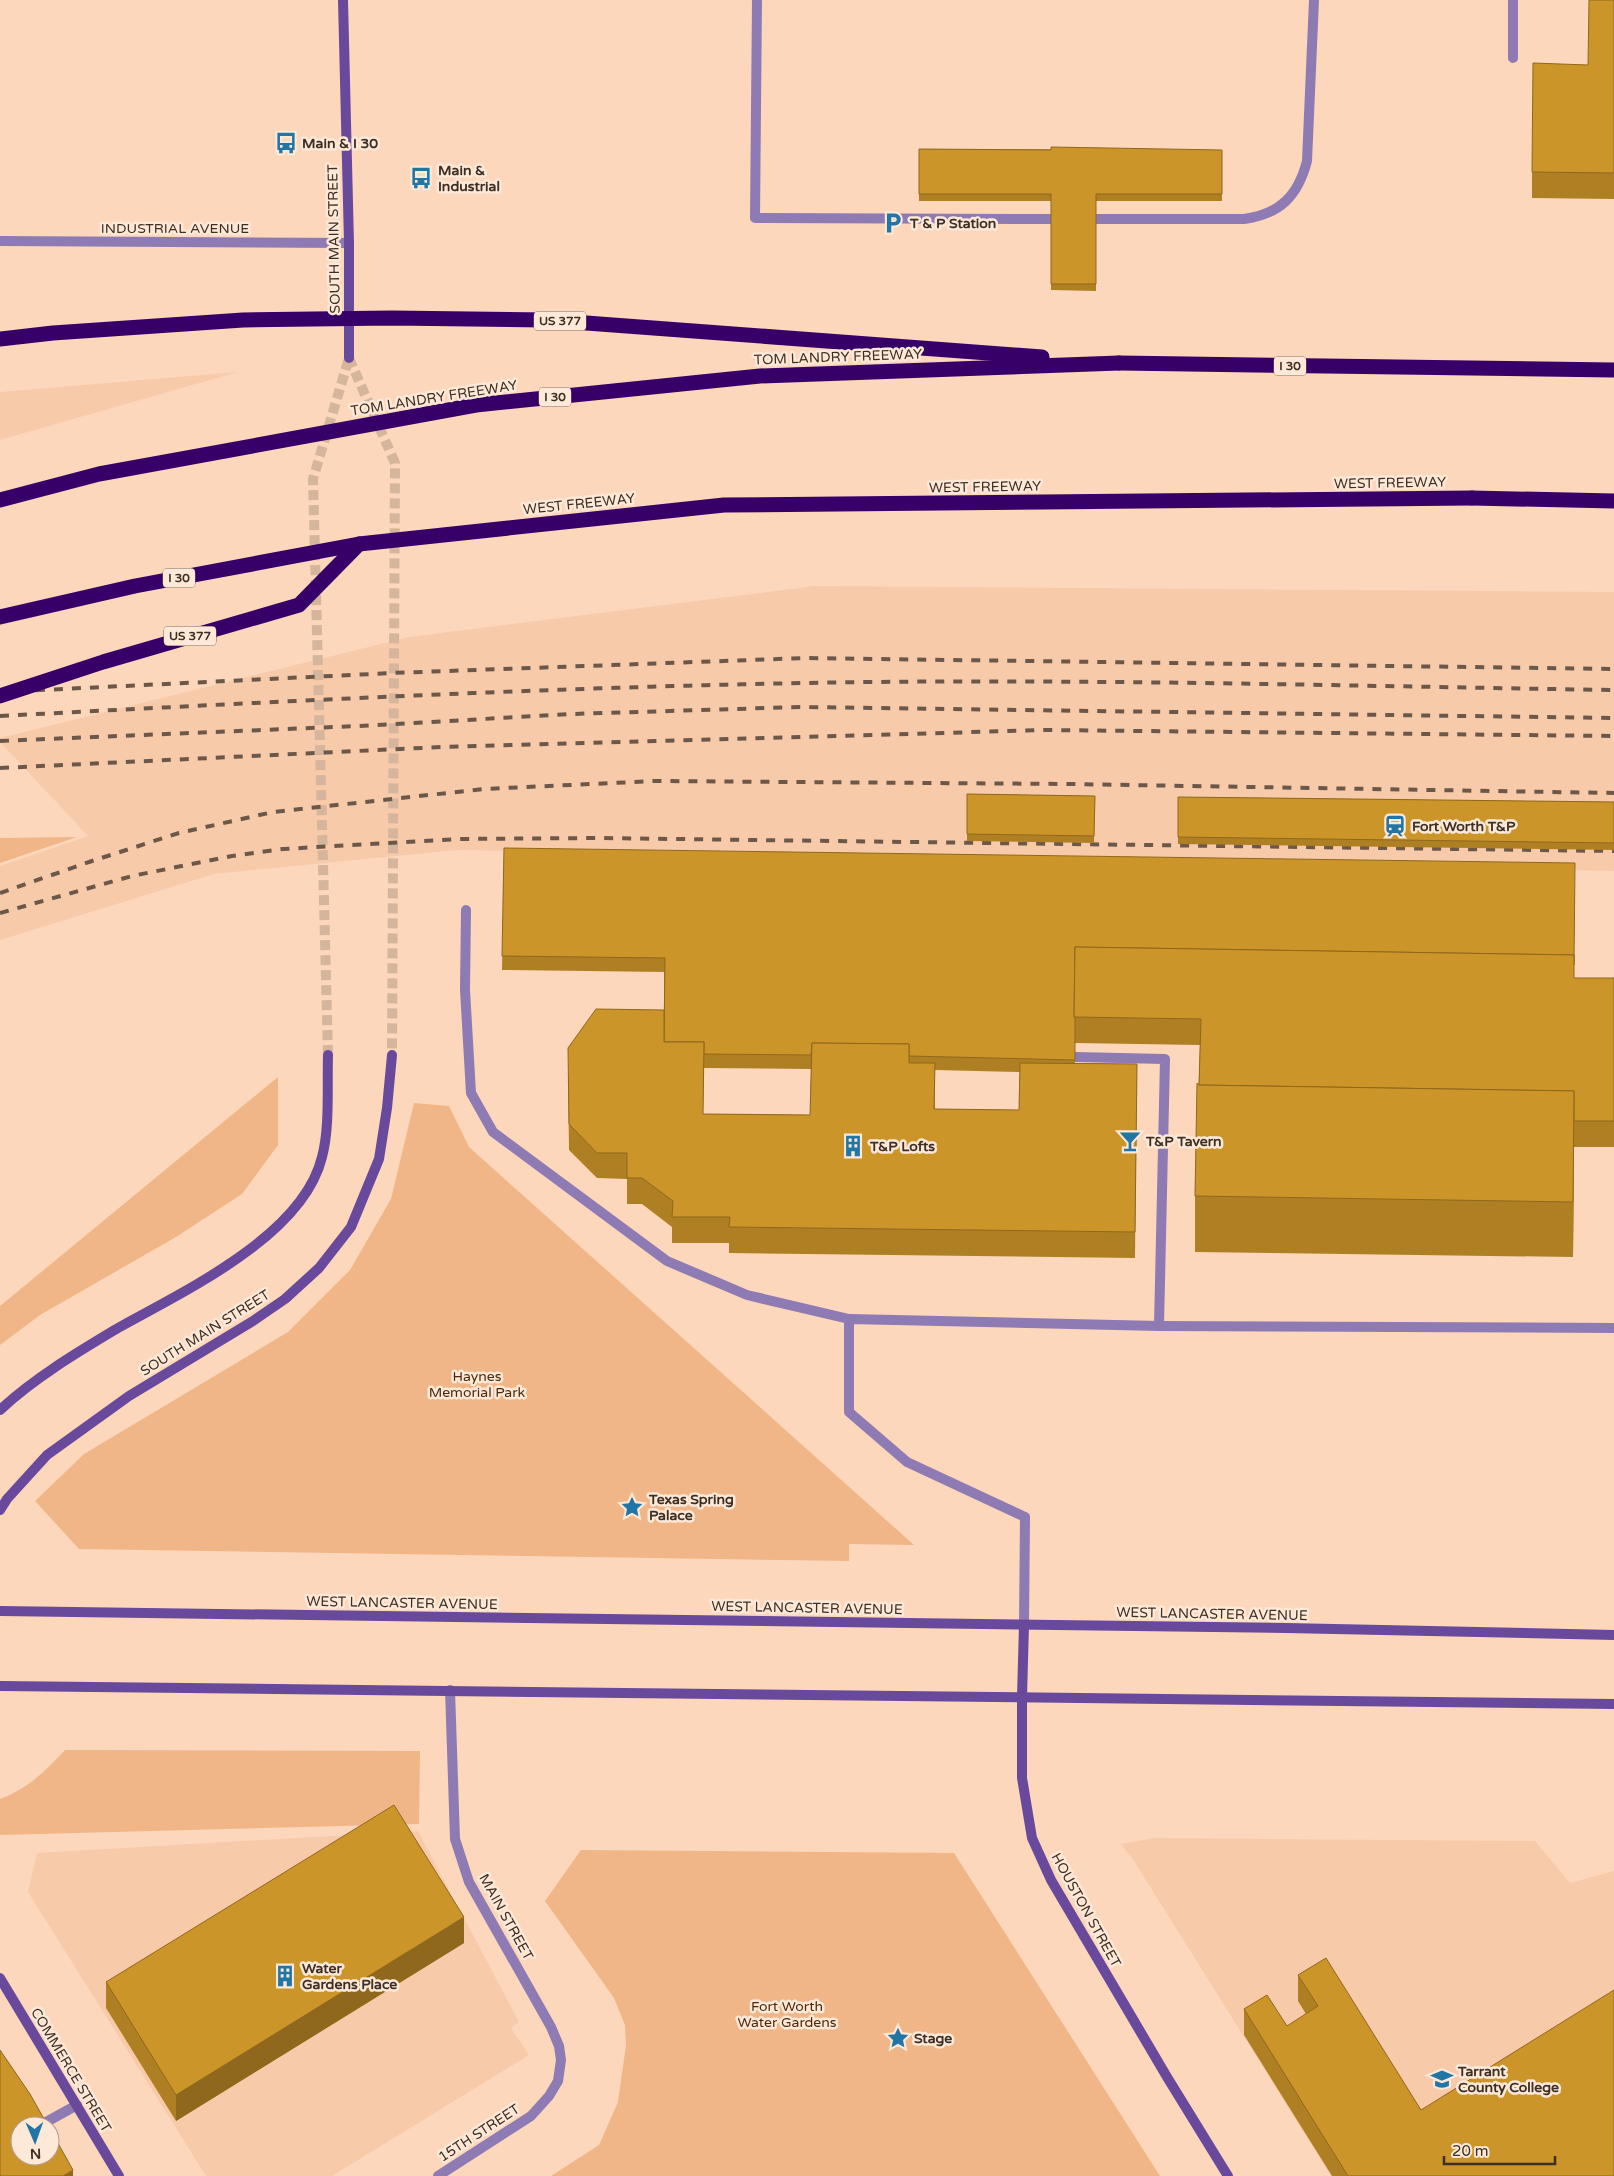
<svg xmlns="http://www.w3.org/2000/svg" width="1614" height="2176" font-family="'Varela Round',sans-serif">
<rect width="100%" height="100%" fill="#fcd7bb"/>
<g fill="#f7cbaa">
<polygon points="238,372 0,440 0,392"/>
<polygon points="815,586 1614,592 1614,871 457,850 214,874 0,940 0,866 88,836 0,742 0,738 409,637"/>
<polygon points="418,1831 519,2022 511,2028 529,2055 332,2176 206,2176 28,1892 37,1853"/>
<polygon points="1154,1838 1535,1841 1570,1883 1614,1871 1614,2176 1331,2176 1134,1861 1121,1844"/>
</g>
<g fill="#f0b687">
<polygon points="77,837 0,863 0,838"/>
<polygon points="278,1077 278,1145 242,1194 176,1237 40,1315 0,1345 0,1306"/>
<polygon points="414,1103 449,1106 469,1147 914,1545 849,1544 849,1561 79,1549 35,1501 84,1454 288,1332 350,1270 391,1199"/>
<path d="M65,1750L420,1751L419,1824L0,1835V1799C27,1789 45,1772 65,1750Z"/>
<polygon points="581,1850 954,1853 1160,2176 551,2176 599,2145 618,2102 626,2045 625,2025 614,1998 545,1901"/>
</g>
<g fill="none" stroke-linecap="round" stroke-linejoin="round">
<g stroke="#d6b59d" stroke-width="10" stroke-dasharray="10 5" stroke-linecap="butt">
<polyline points="349,358 395,463 392,1055"/>
<polyline points="328,1055 313,479 349,358"/>
</g>
<g stroke="#8f7bb4" stroke-width="10">
<polyline points="757,0 755,218 1050,219"/>
<polyline points="1513,0 1513,58"/>
<path d="M1096,219H1244C1280,214 1298,196 1307,161L1314,0"/>
<polyline points="466,910 465,990 471,1093 493,1132 667,1261 747,1295 849,1319"/>
<polyline points="1075,1057 1165,1059 1159,1326"/>
<polyline points="1024,1625 1025,1517 907,1462 849,1412 849,1319 1159,1326 1614,1328"/>
<polyline points="39,2126 77,2105"/>
<polyline points="438,2176 531,2116 549,2096 558,2081 561,2060 559,2046 551,2027 469,1882 455,1839 450,1690"/>
</g>
<polyline stroke="#8f7bb4" stroke-width="10" points="0,241 349,243"/>
<g stroke="#69499c" stroke-width="10">
<polyline points="343,0 349,243 349,358"/>
<path d="M0,1410C34,1378 78,1352 118,1328C184,1291 303,1236 322,1157C330,1128 327,1086 328,1055"/>
<polyline points="0,1510 7,1499 47,1455 129,1396 253,1321 285,1299 319,1268 351,1227 379,1159 387,1108 392,1055"/>
<polyline points="0,1611 1286,1628 1614,1635"/>
<polyline points="1024,1625 1022,1697 1022,1778 1032,1838 1051,1880 1167,2077 1228,2176"/>
<polyline points="0,1686 1614,1704"/>
<polyline points="0,1978 119,2176"/>
</g>
<g stroke="#370068" stroke-width="15">
<polyline points="1119,363 1614,370"/>
<polyline points="1472,498 1614,501"/>
</g>
<g stroke="#6c5849" stroke-width="4" stroke-dasharray="9 9" stroke-linecap="butt">
<polyline points="0,692 392,673 806,658 1614,669"/>
<path d="M0,716C267,702 535,688 803,683C1073,678 1344,686 1614,690"/>
<polyline points="0,741 359,726 572,714 800,707 1614,718"/>
<polyline points="0,768 441,747 1047,730 1614,736"/>
<polyline points="0,893 92,861 179,833 273,812 484,789 655,781 1070,784 1614,793"/>
<polyline points="0,913 132,876 232,856 283,849 460,839 598,838 1614,851"/>
</g>
<g stroke="#370068" stroke-width="15">
<polyline points="0,339 53,333 243,320 392,318 546,320 1042,357"/>
<polyline points="0,500 99,474 476,405 760,376 1119,363"/>
<polyline points="0,617 135,586 359,544 724,505 1472,498"/>
<polyline points="0,696 103,662 299,605 359,544"/>
</g>
</g>
<g fill="#af8023" fill-rule="evenodd">
<polygon points="1614,0 1614,199 1532,198 1532,172 1588,65"/>
<polygon points="919,149 1222,150 1222,201 1096,201 1096,291 1051,290 1051,201 919,201"/>
<polygon points="967,794 1095,796 1094,843 967,841"/>
<polygon points="1178,797 1614,802 1614,850 1178,844"/>
<path d="M504,848L1574,978H1614V965V1147H1574L1573,1257L1195,1252V1196L1200,1045L1075,1043V1063L1137,1064L1135,1258L729,1253V1243H672V1227L642,1204H627V1179L597,1178L569,1150L568,1074L664,1042V972L502,970ZM704,1068L811,1069L810,1115L703,1114ZM935,1070L1020,1072L1019,1110L935,1109Z"/>
<polygon points="464,1943 176,2121 106,2008 106,1982"/>
<polygon points="1298,1975 1421,2110 1614,2176 1332,2176 1244,2035 1244,2009 1287,2026 1306,2014 1298,2001"/>
</g>
<g fill="#8f681d">
<polygon points="1574,1091 1574,1146 1573,1257 1573,1202"/>
<polygon points="464,1917 464,1943 176,2121 176,2095"/>
<polygon points="73,2170 73,2176 63,2176"/>
</g>
<g fill="#cc9529" stroke="#8f681d">
<polygon points="1589,0 1614,0 1614,173 1532,172 1533,63 1588,65"/>
<polygon points="1051,147 1222,150 1222,194 1096,194 1096,284 1051,284 1051,194 919,194 919,149 1051,150"/>
<polygon points="967,794 1095,796 1094,836 967,834"/>
<polygon points="1178,797 1614,802 1614,843 1178,837"/>
<polygon points="504,848 1575,863 1574,965 1574,955 1075,947 1074,1017 1075,1017 1075,1060 909,1056 909,1044 812,1043 811,1055 704,1054 704,1042 664,1042 665,958 502,956"/>
<polygon points="1075,947 1574,955 1574,978 1614,978 1614,1121 1574,1121 1574,1091 1199,1085 1201,1019 1074,1017"/>
<polygon points="596,1009 664,1010 664,1042 704,1042 703,1114 810,1115 812,1043 909,1044 909,1063 935,1063 934,1109 1019,1110 1020,1063 1137,1064 1135,1232 729,1227 730,1217 672,1217 673,1201 642,1178 627,1178 627,1153 597,1153 569,1124 568,1048"/>
<polygon points="1197,1083 1199,1085 1574,1091 1573,1202 1195,1196"/>
<polygon points="394,1805 464,1917 176,2095 106,1982"/>
<polygon points="1326,1958 1421,2110 1614,1990 1614,2176 1348,2176 1244,2009 1267,1995 1287,2026 1318,2006 1298,1975"/>
<polygon points="0,2050 30,2094 48,2126 20,2126 20,2156 50,2156 50,2129 73,2170 63,2176 0,2176"/>
</g>
<defs>
<g id="bus-bare" transform="scale(1.725)"><path d="M-5-6H5V4H4V6H2V4H-2V6H-4V4H-5ZM-3.5-4V0h7V-4ZM-3.5 1.2v1.5H-2V1.2ZM2 1.2v1.5H3.5V1.2Z" fill="#2276a6" stroke="#fee8d7" stroke-width="2.5" paint-order="stroke"/></g>
<g id="parking-bare" transform="scale(1.725)"><path d="M-3.5-5.5H1a3.5 3.5 0 0 1 0 7H-1V5.5H-3.5ZM-1-3.4V-.6H.8a1.4 1.4 0 0 0 0-2.8Z" fill="#2276a6" stroke="#fee8d7" stroke-width="2.5" paint-order="stroke"/></g>
<g id="station-bare" transform="scale(1.725)"><path d="M-3-6H3Q5-6 5-4V2Q5 4 3 4L4.5 6H3L1.5 4h-3L-3 6H-4.5L-3 4Q-5 4-5 2V-4Q-5-6-3-6ZM-3.5-4v3h7v-3ZM-3.5 1v1.5H-2V1ZM2 1v1.5H3.5V1Z" fill="#2276a6" stroke="#fee8d7" stroke-width="2.5" paint-order="stroke"/></g>
<g id="bar-bare" transform="scale(1.725)"><path d="M-6-5H6L.8 .8V4.5H3.5V6h-7V4.5H-.8V.8Z" fill="#2276a6" stroke="#fee8d7" stroke-width="2.5" paint-order="stroke"/></g>
<g id="building-bare" transform="scale(1.725)"><path d="M-4-6H4V6H1V3H-1V6H-4ZM-2.5-4.3h1.7v1.8h-1.7ZM.8-4.3h1.7v1.8H.8ZM-2.5-1h1.7V.8h-1.7ZM.8-1h1.7V.8H.8Z" fill="#2276a6" stroke="#fee8d7" stroke-width="2.5" paint-order="stroke"/></g>
<g id="sight-bare" transform="scale(1.725)"><path d="M0-6L1.8-2.2L6-1.7L2.9 1.2L3.7 5.4L0 3.3L-3.7 5.4L-2.9 1.2L-6-1.7L-1.8-2.2Z" fill="#2276a6" stroke="#fee8d7" stroke-width="2.5" paint-order="stroke"/></g>
<g id="university-bare" transform="scale(1.725)"><path d="M0-5L7-2L0 1L-7-2ZM-4 1L0 2.5L4 1V4Q0 6-4 4Z" fill="#2276a6" stroke="#fee8d7" stroke-width="2.5" paint-order="stroke"/></g>
</defs>
<g fill-rule="evenodd">
<use href="#bus-bare" x="286" y="143"/>
<use href="#bus-bare" x="421" y="178"/>
<use href="#parking-bare" x="893" y="223"/>
<use href="#station-bare" x="1395" y="826"/>
<use href="#bar-bare" x="1130" y="1141"/>
<use href="#building-bare" x="853" y="1146"/>
<use href="#sight-bare" x="632" y="1507"/>
<use href="#building-bare" x="285" y="1976"/>
<use href="#sight-bare" x="898" y="2038"/>
<use href="#university-bare" x="1442" y="2079"/>
</g>
<g text-anchor="middle" dominant-baseline="central" stroke-width="5" stroke-linejoin="round" paint-order="stroke">
<g fill="#fee8d7" stroke="#77665a" stroke-width="1">
<rect x="534" y="311.5" width="52" height="19" rx="4"/>
<rect x="1274" y="356.5" width="32" height="19" rx="4"/>
<rect x="539" y="387.5" width="32" height="19" rx="4"/>
<rect x="163" y="568.5" width="32" height="19" rx="4"/>
<rect x="164" y="626.5" width="52" height="19" rx="4"/>
</g>
<g font-size="12" font-weight="bold" fill="#3d2f24">
<text x="560" y="321">US 377</text>
<text x="1290" y="366">I 30</text>
<text x="555" y="397">I 30</text>
<text x="179" y="578">I 30</text>
<text x="190" y="636">US 377</text>
</g>
<g font-size="14" font-weight="bold" fill="#3d2f24" stroke="#fee8d7" text-anchor="start">
<text x="302" y="143">Main &amp; I 30</text>
<text x="438" y="170">Main &amp;<tspan x="438" dy="16">Industrial</tspan></text>
<text x="910" y="223">T &amp; P Station</text>
<text x="1412" y="826">Fort Worth T&amp;P</text>
<text x="1146" y="1141">T&amp;P Tavern</text>
<text x="870" y="1146">T&amp;P Lofts</text>
<text x="649" y="1499">Texas Spring<tspan x="649" dy="16">Palace</tspan></text>
<text x="302" y="1968">Water<tspan x="302" dy="16">Gardens Place</tspan></text>
<text x="914" y="2038">Stage</text>
<text x="1458" y="2071">Tarrant<tspan x="1458" dy="16">County College</tspan></text>
</g>
<g font-size="14" fill="#3d2f24" stroke="#fee8d7">
<text x="175" y="228">INDUSTRIAL AVENUE</text>
<text transform="translate(334 239) rotate(-91)">SOUTH MAIN STREET</text>
<text transform="translate(838 357) rotate(-2)">TOM LANDRY FREEWAY</text>
<text transform="translate(434 398) rotate(-9)">TOM LANDRY FREEWAY</text>
<text transform="translate(1390 483) rotate(-1)">WEST FREEWAY</text>
<text transform="translate(985 487) rotate(-1)">WEST FREEWAY</text>
<text transform="translate(579 504) rotate(-6)">WEST FREEWAY</text>
<text transform="translate(205 1333) rotate(-32)">SOUTH MAIN STREET</text>
<text transform="translate(402 1603) rotate(1)">WEST LANCASTER AVENUE</text>
<text transform="translate(807 1608) rotate(1)">WEST LANCASTER AVENUE</text>
<text transform="translate(1212 1614) rotate(1)">WEST LANCASTER AVENUE</text>
<text transform="translate(1086 1910) rotate(61)">HOUSTON STREET</text>
<text transform="translate(506 1917) rotate(61)">MAIN STREET</text>
<text transform="translate(71 2070) rotate(59)">COMMERCE STREET</text>
<text transform="translate(479 2133) rotate(-33)">15TH STREET</text>
</g>
<g font-size="14" fill="#4b2a0b" stroke="#fee8d7">
<text x="477" y="1376">Haynes<tspan x="477" dy="16">Memorial Park</tspan></text>
<text x="787" y="2006">Fort Worth<tspan x="787" dy="16">Water Gardens</tspan></text>
</g>
</g>
<g transform="translate(35 2141) rotate(178)"><circle r="24" fill="#fee8d7" stroke="#b19e8f"/>
<path d="M0-4L9 19L0 12L-9 19Z" fill="#2276a6"/>
<text y="-8" font-size="14" font-weight="bold" text-anchor="middle" fill="#3d2f24">N</text>
</g>
<path d="M1444 2156v8h111v-8" fill="none" stroke="#3d2f24" stroke-width="2.5"/>
<text x="1452" y="2156" font-size="15" fill="#3d2f24" stroke="#fee8d7" stroke-width="4" paint-order="stroke">20 m</text>
</svg>
